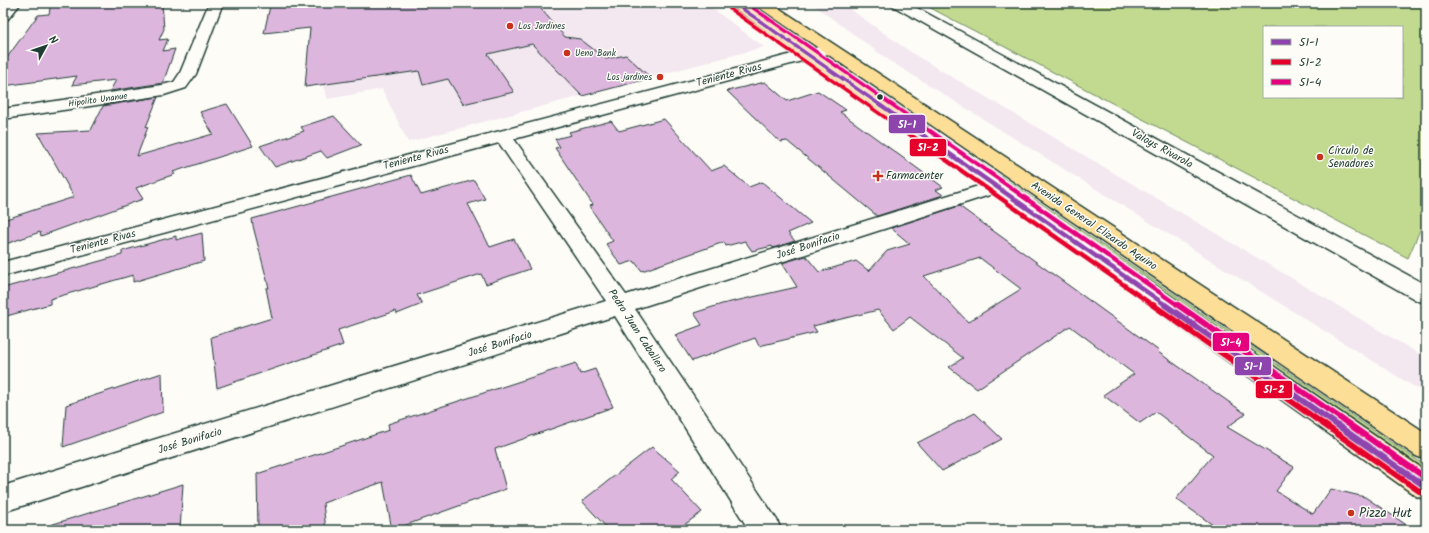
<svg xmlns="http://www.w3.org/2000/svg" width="1429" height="533" font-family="Kalam,sans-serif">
<rect width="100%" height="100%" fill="#fdfcf7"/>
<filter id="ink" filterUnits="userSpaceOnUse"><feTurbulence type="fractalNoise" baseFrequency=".025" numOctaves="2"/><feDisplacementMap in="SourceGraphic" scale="8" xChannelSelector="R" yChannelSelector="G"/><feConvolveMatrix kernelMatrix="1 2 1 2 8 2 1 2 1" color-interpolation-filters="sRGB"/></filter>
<g filter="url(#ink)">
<g fill="#f3e7f0">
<polygon points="311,3 705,3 764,47 408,142 382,89 328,99 322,84 305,88"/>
<polygon points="811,3 841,3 915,55 1426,358 1426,394 890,61"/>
</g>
<g fill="#c2da90" stroke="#708c62" fill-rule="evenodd">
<path d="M921,3H1426V216L1408,258ZM1264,27H1402V97H1264Z"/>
<polygon points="838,65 1426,466 1426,470 835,66"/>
</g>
<g fill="#ddb6de" stroke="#1f3d34" fill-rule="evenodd">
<polygon points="51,3 162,3 164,29 159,40 168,39 163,51 175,49 163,83 110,91 116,80 72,85 77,76 3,86 3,63 38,15 49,14"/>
<polygon points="272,3 536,3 565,37 580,39 606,59 626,55 651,78 582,96 532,44 488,54 514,92 463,104 448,79 423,85 419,71 305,87 310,28 264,33 270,6"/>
<polygon points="765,82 787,101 818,91 846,110 840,112 943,187 936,190 943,195 877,216 787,141 780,142 727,91"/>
<polygon points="158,97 146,127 148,127 137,156 213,134 200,112 227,104 253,146 173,172 175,174 136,188 143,199 41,236 40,232 3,245 3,220 74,197 38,133 91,130 103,106"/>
<polygon points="334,116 361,145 327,158 321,151 275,167 260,146 304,131 301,127"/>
<polygon points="664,119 711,171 724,166 749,187 762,182 811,223 788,233 795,241 773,248 772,246 752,251 745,241 726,246 724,242 642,271 634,261 621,265 606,244 613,241 589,206 593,205 555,148 560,147 555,139 571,135 569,132 611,121 619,131"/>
<polygon points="411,175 421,195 474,180 485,199 468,204 490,247 514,239 530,269 486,284 481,274 417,295 422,304 397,314 396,311 338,330 343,345 217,388 211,337 272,318 266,288 269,288 253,226 252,219"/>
<path d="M959,206L1159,351L1158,352L1246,414L1227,427L1294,467L1276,491L1313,514L1331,489L1365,497L1414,530H1220L1176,499L1213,455L1156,412L1140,423L1103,395L1134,374L1070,326L977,389L949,367L963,358L910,317L894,329L878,310L813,326L817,332L759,346L755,338L692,361L675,335L702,325L694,313L722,304L797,287L782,263L806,256L819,272L856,261L869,271L887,251L910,244L891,228ZM980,258L1021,289L968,322L924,276Z"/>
<polygon points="202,233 204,261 133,282 133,275 50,299 50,304 3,317 3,288 122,255 122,251 176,236 176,240"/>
<polygon points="576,363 580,374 595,369 613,407 495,449 506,489 392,530 383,482 323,503 326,530 258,530 257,474 389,430 388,424"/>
<polygon points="162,373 163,412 63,447 66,405"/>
<polygon points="975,413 1002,439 942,471 917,443"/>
<polygon points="652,447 680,471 671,479 702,512 677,530 609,530 582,501"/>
<polygon points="183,484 180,530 51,530 50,525"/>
</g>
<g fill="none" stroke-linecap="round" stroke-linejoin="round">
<g stroke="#1f3d34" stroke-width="3">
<g id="minor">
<polygon points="7,3 21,3 8,19 3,20 3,7"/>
<polygon points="209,3 223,3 196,74 186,88 164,95 3,119 3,109 162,85 174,82 180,73"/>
<polygon points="891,3 908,3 1426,285 1426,303 1418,301 893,6"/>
<polygon points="830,44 835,46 838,49 835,52 514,139 626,295 988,183 995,181 1002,183 1005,187 1002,191 635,309 777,520 781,530 749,530 615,316 3,512 3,486 606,301 499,143 3,276 3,262"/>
</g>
</g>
<g stroke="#1f3d34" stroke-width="3">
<g id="major">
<polygon points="727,3 743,3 1426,471 1426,500 1416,496"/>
<polygon points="755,3 771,3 1426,433 1426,460 1416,456 757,6"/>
</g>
</g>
<use href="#minor" fill="#fdfcf7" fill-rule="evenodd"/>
<use href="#major" fill="#fdde96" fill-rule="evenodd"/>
<g stroke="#fdfcf7" stroke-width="5.5">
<polyline id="bus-1-far2" points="734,3 919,132"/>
</g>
<g stroke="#fdfcf7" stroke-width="8">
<polyline id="bus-1-far1" points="917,131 1167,306"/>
</g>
<g stroke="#fdfcf7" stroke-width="9">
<polyline id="bus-1" points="1165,305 1426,487"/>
</g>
<g stroke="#fdfcf7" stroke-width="5.5">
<polyline id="bus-2-far2" points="730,9 906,132"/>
</g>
<g stroke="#fdfcf7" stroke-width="8">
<polyline id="bus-2-far1" points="905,131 1154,306"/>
</g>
<g stroke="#fdfcf7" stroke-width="9">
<polyline id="bus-2" points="1153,305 1422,493"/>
</g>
<g stroke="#fdfcf7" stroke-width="5.5">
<polyline id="bus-3-far2" points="746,3 931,132"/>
</g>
<g stroke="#fdfcf7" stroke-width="8">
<polyline id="bus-3-far1" points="930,131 1179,306"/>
</g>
<g stroke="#fdfcf7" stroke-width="9">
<polyline id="bus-3" points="1178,305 1426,478"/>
</g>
<use href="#bus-1-far2" stroke="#8e44ad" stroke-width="3.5"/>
<use href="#bus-1-far1" stroke="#8e44ad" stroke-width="4.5"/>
<use href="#bus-1" stroke="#8e44ad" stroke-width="6"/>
<use href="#bus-2-far2" stroke="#e4002b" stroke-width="3.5"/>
<use href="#bus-2-far1" stroke="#e4002b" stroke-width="4.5"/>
<use href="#bus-2" stroke="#e4002b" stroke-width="6"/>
<use href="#bus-3-far2" stroke="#e5007d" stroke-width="3.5"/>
<use href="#bus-3-far1" stroke="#e5007d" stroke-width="4.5"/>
<use href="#bus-3" stroke="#e5007d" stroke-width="6"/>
</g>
</g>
<g fill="#c8321e" stroke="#fdfcf7" stroke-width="1.5">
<circle cx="510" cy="26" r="4"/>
<circle cx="567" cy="53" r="4"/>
<circle cx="660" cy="77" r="4"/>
<circle cx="1320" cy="157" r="4"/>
<path d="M876 170h4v4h4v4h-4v4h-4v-4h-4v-4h4z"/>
<circle cx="1351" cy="513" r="4"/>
</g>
<circle fill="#1f3d34" stroke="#fdfcf7" stroke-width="1.5" cx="880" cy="97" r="3.5"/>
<g text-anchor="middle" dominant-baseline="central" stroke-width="3" stroke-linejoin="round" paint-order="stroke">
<g font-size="9" fill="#1f3d34" stroke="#fdfcf7" text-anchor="start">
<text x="518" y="26">Los Jardines</text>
<text x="575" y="53">Ueno Bank</text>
<text x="652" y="77" text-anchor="end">Los jardines</text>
</g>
<g font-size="9" fill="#1f3d34" stroke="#fdfcf7">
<text transform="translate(98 100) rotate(-8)">Hipolito Unanue</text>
</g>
<g font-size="11" fill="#1f3d34" stroke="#fdfcf7">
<text transform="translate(729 75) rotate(-15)">Teniente Rivas</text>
<text transform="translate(1162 149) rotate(29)">Valoys Rivarola</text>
<text transform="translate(416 158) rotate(-15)">Teniente Rivas</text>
<text transform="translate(1094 226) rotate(34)">Avenida General Elizardo Aquino</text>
<text transform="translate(103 242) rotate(-15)">Teniente Rivas</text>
<text transform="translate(808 246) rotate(-18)">José Bonifacio</text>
<text transform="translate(637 331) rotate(57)">Pedro Juan Caballero</text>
<text transform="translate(500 344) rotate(-17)">José Bonifacio</text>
<text transform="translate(190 441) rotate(-17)">José Bonifacio</text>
</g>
<g font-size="11" fill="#1f3d34" stroke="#fdfcf7" text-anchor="start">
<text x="1328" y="151">Círculo de<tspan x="1328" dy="13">Senadores</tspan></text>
<text x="886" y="176">Farmacenter</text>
</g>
<g font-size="13" fill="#1f3d34" stroke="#fdfcf7" text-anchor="start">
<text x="1359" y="513">Pizza Hut</text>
</g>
</g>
<g stroke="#fdfcf7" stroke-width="1.5">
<rect x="888" y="114" width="38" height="20" rx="4" fill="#8e44ad"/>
<rect x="909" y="138" width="38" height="19" rx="4" fill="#e4002b"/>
<rect x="1212" y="332" width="38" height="20" rx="4" fill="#e5007d"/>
<rect x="1234" y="356" width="38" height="20" rx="4" fill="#8e44ad"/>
<rect x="1255" y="380" width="38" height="19" rx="4" fill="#e4002b"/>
</g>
<g font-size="11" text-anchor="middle" font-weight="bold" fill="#fff">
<text x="907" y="128">51-1</text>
<text x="928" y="151">51-2</text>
<text x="1231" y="346">51-4</text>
<text x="1253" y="370">51-1</text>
<text x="1274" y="393">51-2</text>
</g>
<rect width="1429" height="533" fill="none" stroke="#fdfcf7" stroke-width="16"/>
<rect x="8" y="8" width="1413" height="517" fill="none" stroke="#1f3d34" stroke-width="1.5" filter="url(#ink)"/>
<rect x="1263" y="26" width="140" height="72" fill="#fdfcf7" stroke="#a4b0a9"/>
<rect x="1271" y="39" width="20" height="6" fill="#8e44ad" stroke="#a4b0a9"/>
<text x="1299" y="46" font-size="12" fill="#1f3d34">51-1</text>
<rect x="1271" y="59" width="20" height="6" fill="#e4002b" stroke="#a4b0a9"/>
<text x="1299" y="66" font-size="12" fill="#1f3d34">51-2</text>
<rect x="1271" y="79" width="20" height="6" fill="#e5007d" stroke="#a4b0a9"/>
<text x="1299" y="86" font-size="12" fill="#1f3d34">51-4</text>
<g transform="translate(46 46) rotate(50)" stroke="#fdfcf7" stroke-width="3" paint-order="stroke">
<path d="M0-3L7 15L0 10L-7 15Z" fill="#1f3d34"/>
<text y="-6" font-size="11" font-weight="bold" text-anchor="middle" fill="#1f3d34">N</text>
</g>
</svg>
